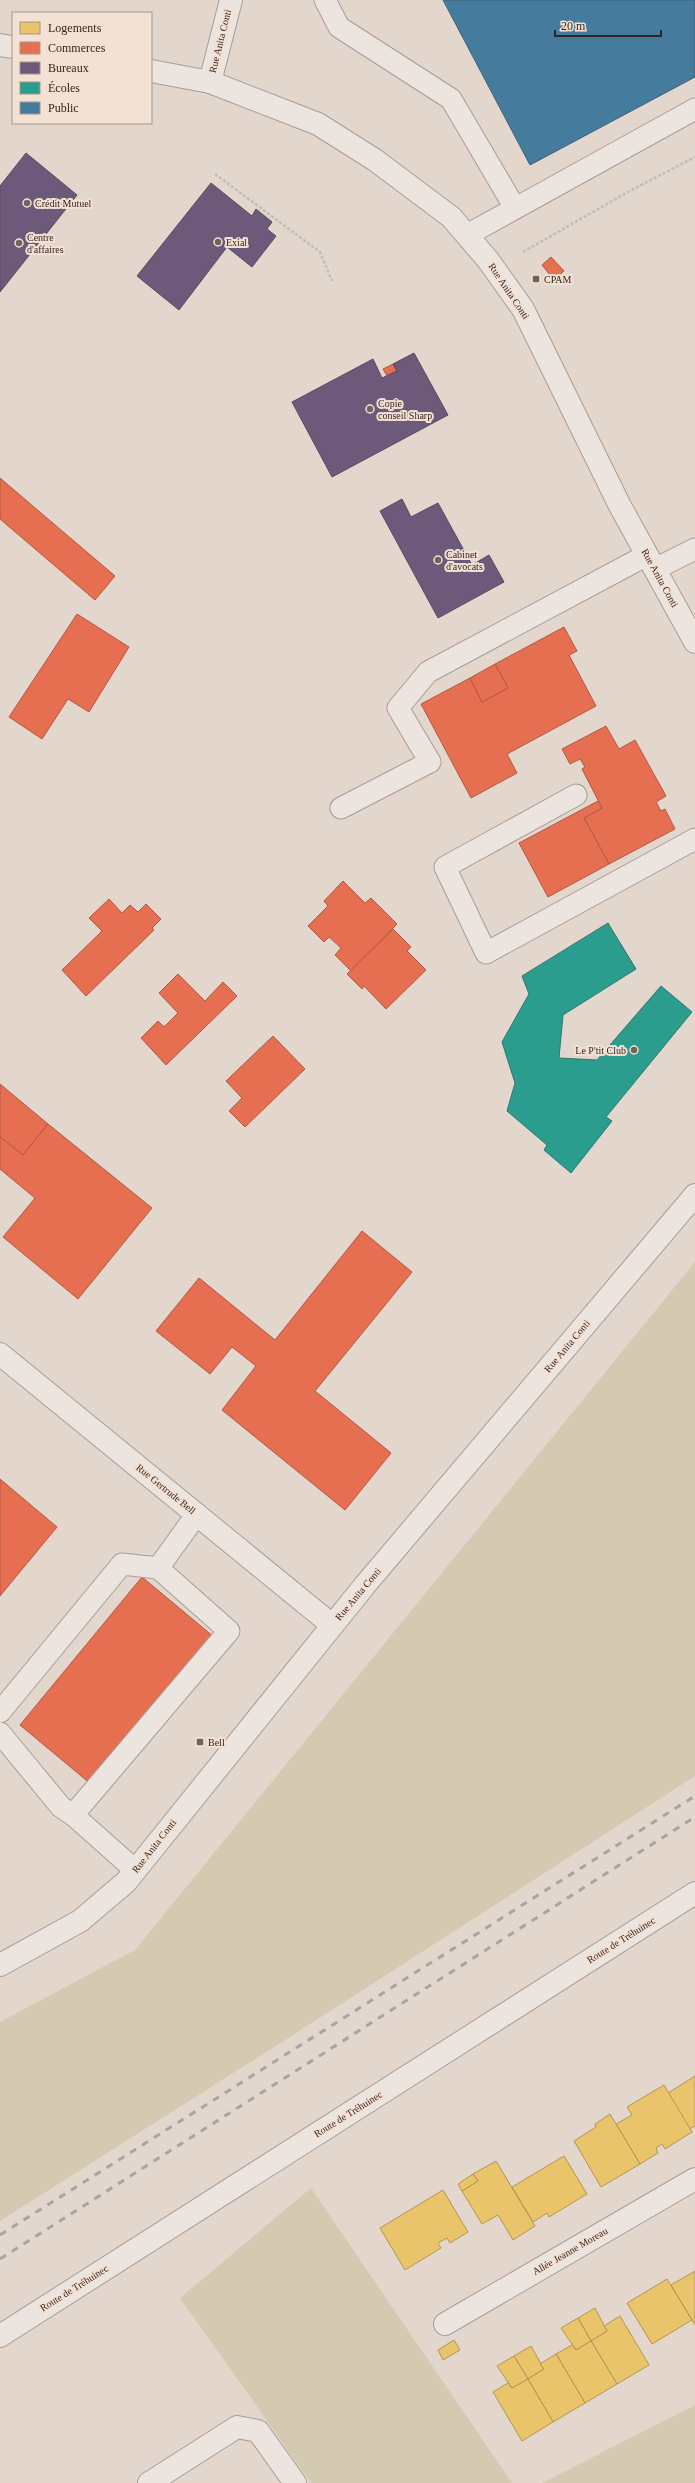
<svg xmlns="http://www.w3.org/2000/svg" width="695" height="2483" font-family="Georgia,serif">
<rect width="100%" height="100%" fill="#e3d6cd"/>
<g fill="#d4c9b1">
<polygon points="695,1262 695,1776 279,2044 0,2221 0,2022 135,1950"/>
<polygon points="311,2188 512,2483 311,2483 180,2298"/>
<polygon points="695,2405 695,2483 542,2483"/>
</g>
<g fill="#e9c46a" stroke="#b39454">
<polygon points="695,2076 695,2126 689,2129 668,2093"/>
<polygon points="664,2085 692,2132 665,2149 662,2144 656,2148 658,2153 640,2164 616,2124 632,2115 627,2107"/>
<polygon points="610,2114 640,2164 601,2187 574,2141 596,2127 595,2124"/>
<polygon points="564,2156 587,2194 549,2217 547,2213 533,2222 512,2187"/>
<polygon points="496,2161 535,2226 513,2240 498,2215 482,2224 462,2191 478,2181 473,2174"/>
<polygon points="473,2174 478,2181 462,2191 458,2184"/>
<polygon points="443,2190 468,2232 450,2243 447,2238 438,2243 441,2248 405,2270 380,2228"/>
<polygon points="695,2271 695,2325 671,2285"/>
<polygon points="667,2279 692,2320 652,2344 627,2303"/>
<polygon points="595,2308 607,2331 591,2341 578,2318"/>
<polygon points="620,2316 649,2365 617,2384 591,2341 607,2331 604,2326"/>
<polygon points="578,2318 591,2341 576,2350 561,2328"/>
<polygon points="454,2340 460,2350 443,2360 438,2350"/>
<polygon points="591,2341 617,2384 585,2403 556,2354 572,2345 576,2350"/>
<polygon points="531,2346 544,2369 528,2379 514,2356"/>
<polygon points="556,2354 585,2403 553,2422 528,2379 544,2369 540,2364"/>
<polygon points="514,2356 528,2379 512,2388 497,2366"/>
<polygon points="528,2379 553,2422 522,2441 493,2392 508,2383 512,2388"/>
</g>
<g fill="#e76f51" stroke="#b25842">
<polygon points="551,257 564,271 554,280 542,265"/>
<polygon points="393,364 397,371 387,376 383,369"/>
<polygon points="0,478 115,576 95,600 0,519"/>
<polygon points="77,614 129,647 89,712 68,699 42,739 9,717"/>
<polygon points="564,627 577,651 569,655 596,706 507,754 517,773 471,798 421,704 470,678 482,702 508,688 495,664"/>
<polygon points="495,664 508,688 482,702 470,678"/>
<polygon points="606,726 619,749 635,740 666,796 656,802 661,811 665,809 675,829 609,864 584,818 602,808 582,769 585,767 580,759 570,764 562,749"/>
<polygon points="598,801 602,808 584,818 609,864 548,897 519,843"/>
<polygon points="343,881 365,903 371,898 397,924 351,971 335,955 341,948 329,937 324,942 308,926 328,906 324,901"/>
<polygon points="109,899 122,913 130,905 138,912 146,904 161,919 152,928 154,930 86,996 62,970 102,931 89,918"/>
<polygon points="393,929 411,947 407,951 426,970 386,1009 364,986 362,989 347,974"/>
<polygon points="178,974 205,1001 223,982 237,996 166,1065 141,1038 158,1021 164,1027 178,1013 159,993"/>
<polygon points="273,1036 305,1069 245,1127 229,1111 242,1098 226,1081"/>
<polygon points="0,1084 48,1124 23,1155 0,1137"/>
<polygon points="48,1124 152,1208 78,1299 3,1237 35,1198 0,1169 0,1137 23,1155"/>
<polygon points="362,1231 412,1272 315,1391 391,1453 345,1510 222,1410 256,1366 232,1347 210,1374 156,1331 199,1278 275,1340"/>
<polygon points="0,1479 57,1527 0,1596"/>
<polygon points="142,1577 214,1637 92,1785 20,1725"/>
</g>
<g fill="#6d597a" stroke="#5c495f">
<polygon points="26,153 77,195 0,292 0,186"/>
<polygon points="211,183 252,216 256,209 272,222 267,229 276,236 252,267 227,247 179,310 137,276"/>
<polygon points="414,353 448,415 332,477 292,402 373,359 382,378 397,371 393,364"/>
<polygon points="402,499 411,517 438,503 472,565 489,555 504,582 438,618 380,511"/>
</g>
<polygon fill="#2a9d8f" stroke="#2e786d" points="608,923 636,969 563,1015 559,1058 597,1060 661,986 692,1012 606,1117 612,1121 571,1173 544,1150 547,1145 507,1111 515,1083 502,1042 529,994 522,976"/>
<polygon fill="#457b9d" stroke="#406177" points="443,0 695,0 695,77 530,165"/>
<g fill="none" stroke-linecap="round" stroke-linejoin="round">
<g stroke="#a89c97" stroke-width="23">
<g id="lane">
<polyline points="325,0 339,27 451,99 515,208"/>
<polyline points="467,235 695,109"/>
<polyline points="655,569 695,549"/>
<polyline points="576,795 445,867 486,953 695,839"/>
<polyline points="341,808 430,762 398,708 428,672 647,555"/>
<polyline points="0,1712 122,1564 158,1568"/>
<polyline points="0,1733 61,1807 73,1815"/>
<polyline points="135,1870 73,1815 229,1631 158,1568 197,1514"/>
</g>
</g>
<g stroke="#a89c97" stroke-width="24">
<g id="street">
<polyline points="0,45 13,47"/>
<polyline points="151,71 210,82 318,124 375,160 451,217 488,260 523,309 620,506 695,642"/>
<polyline points="210,82 231,0"/>
<polyline points="0,1354 332,1625"/>
<polyline points="0,1965 80,1921 126,1882 365,1585 695,1195"/>
<polyline points="445,2324 695,2179"/>
<polyline points="0,2336 695,1893"/>
<polyline points="149,2483 237,2427 258,2431 295,2483"/>
</g>
</g>
<g stroke="#c4bbb6" stroke-width="2.5" stroke-dasharray="3 2" stroke-linecap="butt">
<polyline points="215,174 320,252 332,281"/>
<polyline points="523,252 626,193 695,157"/>
</g>
<use href="#lane" stroke="#ebe4df" stroke-width="21"/>
<use href="#street" stroke="#ebe4df" stroke-width="22"/>
<g stroke="#aaa39f" stroke-width="3" stroke-dasharray="7 7" stroke-linecap="butt">
<polyline points="0,2235 695,1796"/>
<polyline points="0,2259 695,1817"/>
</g>
</g>
<g fill="#73625c" stroke="#f3e1d4" stroke-width="1.5">
<circle cx="27" cy="203" r="4"/>
<circle cx="218" cy="242" r="4"/>
<circle cx="19" cy="243" r="4"/>
<rect x="532" y="275" width="8" height="8" rx="2"/>
<circle cx="370" cy="409" r="4"/>
<circle cx="438" cy="560" r="4"/>
<circle cx="634" cy="1050" r="4"/>
<rect x="196" y="1738" width="8" height="8" rx="2"/>
</g>
<g text-anchor="middle" dominant-baseline="central" stroke-width="4" stroke-linejoin="round" paint-order="stroke">
<g font-size="10" fill="#36231f" stroke="#f3e1d4">
<text transform="translate(220 41) rotate(-76)">Rue Anita Conti</text>
<text transform="translate(509 291) rotate(56)">Rue Anita Conti</text>
<text transform="translate(660 578) rotate(61)">Rue Anita Conti</text>
<text transform="translate(567 1346) rotate(-50)">Rue Anita Conti</text>
<text transform="translate(166 1489) rotate(39)">Rue Gertrude Bell</text>
<text transform="translate(358 1594) rotate(-50)">Rue Anita Conti</text>
<text transform="translate(154 1846) rotate(-52)">Rue Anita Conti</text>
<text transform="translate(621 1940) rotate(-32)">Route de Tréhuinec</text>
<text transform="translate(348 2114) rotate(-32)">Route de Tréhuinec</text>
<text transform="translate(570 2251) rotate(-30)">Allée Jeanne Moreau</text>
<text transform="translate(74 2288) rotate(-32)">Route de Tréhuinec</text>
</g>
<g font-size="10" fill="#36231f" stroke="#f3e1d4" text-anchor="start">
<text x="35" y="203">Crédit Mutuel</text>
<text x="27" y="237">Centre<tspan x="27" dy="12">d'affaires</tspan></text>
<text x="226" y="242">Exial</text>
<text x="544" y="279">CPAM</text>
<text x="378" y="403">Copie<tspan x="378" dy="12">conseil Sharp</tspan></text>
<text x="446" y="554">Cabinet<tspan x="446" dy="12">d'avocats</tspan></text>
<text x="626" y="1050" text-anchor="end">Le P'tit Club</text>
<text x="208" y="1742">Bell</text>
</g>
</g>
<rect x="12" y="12" width="140" height="112" fill="#f3e1d4" stroke="#a7958c"/>
<rect x="20" y="22" width="20" height="12" fill="#e9c46a" stroke="#a7958c"/>
<text x="48" y="32" font-size="12" fill="#36231f">Logements</text>
<rect x="20" y="42" width="20" height="12" fill="#e76f51" stroke="#a7958c"/>
<text x="48" y="52" font-size="12" fill="#36231f">Commerces</text>
<rect x="20" y="62" width="20" height="12" fill="#6d597a" stroke="#a7958c"/>
<text x="48" y="72" font-size="12" fill="#36231f">Bureaux</text>
<rect x="20" y="82" width="20" height="12" fill="#2a9d8f" stroke="#a7958c"/>
<text x="48" y="92" font-size="12" fill="#36231f">Écoles</text>
<rect x="20" y="102" width="20" height="12" fill="#457b9d" stroke="#a7958c"/>
<text x="48" y="112" font-size="12" fill="#36231f">Public</text>
<path d="M555 30v6h106v-6" fill="none" stroke="#36231f" stroke-width="2"/>
<text x="561" y="30" font-size="12" fill="#36231f" stroke="#f3e1d4" stroke-width="3" paint-order="stroke">20 m</text>
</svg>
